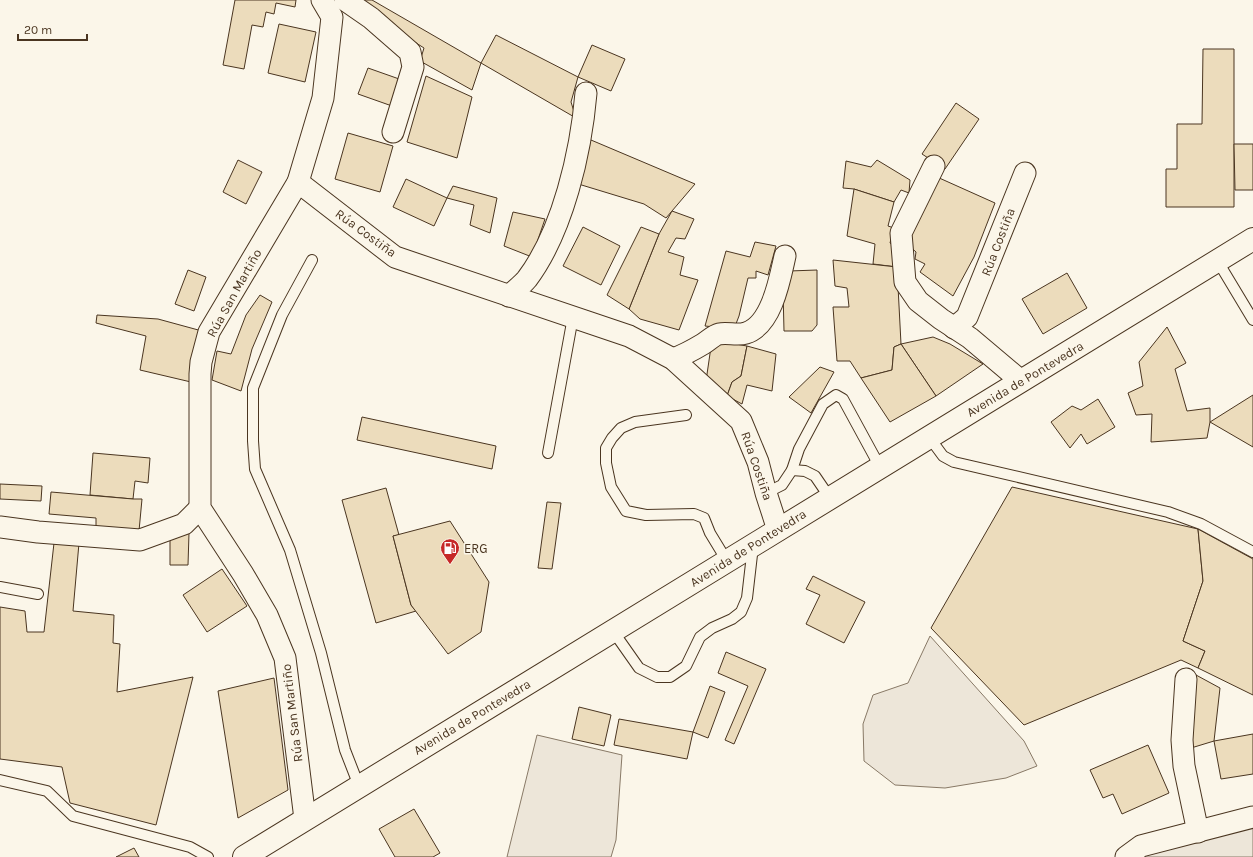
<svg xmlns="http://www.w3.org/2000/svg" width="1253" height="857" font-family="Karla,sans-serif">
<rect width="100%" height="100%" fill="#fbf6e9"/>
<g fill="#ede6d9" stroke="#887966">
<polygon points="930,636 1024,741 1037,766 1006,778 945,788 895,785 864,761 863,724 873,695 908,683"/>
<polygon points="537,735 622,755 616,840 611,857 507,857"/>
<polygon points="1253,817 1253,857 1126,857"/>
</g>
<g fill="#ecdcbc" stroke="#4a3520">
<polygon points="235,0 296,0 295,7 276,3 274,14 266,12 263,27 252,25 244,69 223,65"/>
<polygon points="358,0 372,0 481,63 472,90 420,61 424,48 385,23"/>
<polygon points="279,24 316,32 305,82 268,73"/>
<polygon points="496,35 578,77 571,102 576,118 481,63"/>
<polygon points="592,45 625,59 611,91 578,77"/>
<polygon points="1203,49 1234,49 1234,207 1166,207 1166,169 1177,169 1177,124 1202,124"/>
<polygon points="368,68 402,80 392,106 358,94"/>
<polygon points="426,76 472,97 457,158 407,142"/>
<polygon points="956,103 979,119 945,169 922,154"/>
<polygon points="348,133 393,146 380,192 335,179"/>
<polygon points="591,140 695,184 666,218 644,204 575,183"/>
<polygon points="1234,144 1253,144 1253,190 1235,190"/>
<polygon points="238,160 262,172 246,204 223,192"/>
<polygon points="877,160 910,180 909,193 901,190 894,202 854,189 843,188 846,161 871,167"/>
<polygon points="937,177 995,203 974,257 953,296 920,272 925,264 915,259 916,252 907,244"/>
<polygon points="406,179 447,198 434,226 393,207"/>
<polygon points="453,186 497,198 490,233 470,225 474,205 447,198"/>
<polygon points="854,189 894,202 888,226 894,228 890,243 895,246 897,267 873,264 875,244 847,236"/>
<polygon points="672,211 694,219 685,239 676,238 668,252 684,257 680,275 698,280 679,330 640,319 629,309 659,234"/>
<polygon points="513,212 545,219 532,257 504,246"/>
<polygon points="583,227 620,246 601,285 563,266"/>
<polygon points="641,227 659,234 629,309 607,295"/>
<polygon points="755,242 776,246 768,275 756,271 756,278 748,278 739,316 734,329 705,326 726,251 750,257"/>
<polygon points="833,260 897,267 901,344 894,347 892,370 861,378 850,361 837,361 833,307 849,307 847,288 835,286"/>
<polygon points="188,270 206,277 194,311 175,304"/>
<polygon points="817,270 817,325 812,331 784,331 783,290 789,271"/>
<polygon points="1067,273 1087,308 1043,334 1022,299"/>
<polygon points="260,295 272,302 252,349 241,391 212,380 217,351 231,354 246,315"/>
<polygon points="97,315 158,319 202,331 191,382 140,370 146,336 96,323"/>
<polygon points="1167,327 1186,363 1175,369 1187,411 1210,408 1210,422 1207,438 1151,442 1152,414 1136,415 1128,393 1143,386 1139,362"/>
<polygon points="933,337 950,344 983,364 936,396 901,344"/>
<polygon points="712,340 747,346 741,376 732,382 727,396 706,381"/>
<polygon points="901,344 936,396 890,422 861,378 892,370 894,347"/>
<polygon points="747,346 776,354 772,391 747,385 742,404 727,396 732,382 741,376"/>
<polygon points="820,367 834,372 811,413 789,397"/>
<polygon points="1253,395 1253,447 1210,422"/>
<polygon points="1098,399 1115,427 1087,444 1081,434 1070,448 1051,422 1072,406 1081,410"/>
<polygon points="362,417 496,446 492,469 357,440"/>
<polygon points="93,453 150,458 148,483 135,481 133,499 90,495"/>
<polygon points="0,484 42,486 41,501 0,499"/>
<polygon points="1012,487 1198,529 1203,581 1183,641 1205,651 1198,668 1181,660 1024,725 931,628"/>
<polygon points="386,488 399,535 393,536 411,605 416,611 376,623 342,500"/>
<polygon points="51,492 133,499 142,499 139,531 96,527 96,518 49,514"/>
<polygon points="547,502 561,503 552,569 538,568"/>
<polygon points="450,521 489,582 481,632 448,654 411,605 393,536"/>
<polygon points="1198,529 1253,559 1253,695 1198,668 1205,651 1183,641 1203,581"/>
<polygon points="189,533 188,565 170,565 170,540"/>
<polygon points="54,543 79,543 73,611 114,615 113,643 120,644 117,692 193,677 156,825 70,803 62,767 0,759 0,607 25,611 27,632 44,632"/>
<polygon points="222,569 247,606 207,632 183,595"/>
<polygon points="813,576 865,602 844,643 806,624 820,595 806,589"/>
<polygon points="726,652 766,669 734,744 725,740 748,686 718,673"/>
<polygon points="1196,675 1220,688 1214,741 1191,748"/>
<polygon points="274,678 288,790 238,818 218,691"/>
<polygon points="710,686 725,692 708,738 693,732"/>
<polygon points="579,707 611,715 604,746 572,739"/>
<polygon points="619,719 693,732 687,759 614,745"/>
<polygon points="1253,734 1253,774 1221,779 1214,741"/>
<polygon points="1148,745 1169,793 1122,814 1113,794 1103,798 1090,770"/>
<polygon points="414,809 440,853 433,857 395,857 379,829"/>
<polygon points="134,848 139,857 116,857"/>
</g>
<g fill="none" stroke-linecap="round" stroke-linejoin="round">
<g stroke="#4a3520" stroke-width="12">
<g id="lane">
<polyline points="312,260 282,315 253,388 253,441 255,469 290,550 321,653 345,750 359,786"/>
<polyline points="1217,260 1253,320"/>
<polyline points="686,415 635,422 621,428 612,438 606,448 606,463 611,487 626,511 646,515 694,514 704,518 710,533 727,561"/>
<polyline points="929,437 943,456 954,462 1168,512 1201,524 1253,552"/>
<polyline points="548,453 573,317"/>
<polyline points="792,470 805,471 815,476 830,498"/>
<polyline points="766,493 782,485 792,470 799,449 823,404 836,395 843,399 880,467"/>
<polyline points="0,587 38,594"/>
<polyline points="613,631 639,668 657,677 670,677 686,666 700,637 712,628 732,619 741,612 747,598 753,546"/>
<polyline points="0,780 47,791 73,816 190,847 208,857"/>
</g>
</g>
<g stroke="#4a3520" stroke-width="23">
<g id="street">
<polyline points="345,0 371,18 410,52 413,67 393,132"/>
<polyline points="934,166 901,233 905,282 918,301 941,319 970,338 1021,381"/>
<polyline points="298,182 395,257 629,336 673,359 741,421 758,462 766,493 778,530"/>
<path d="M509,296C515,290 522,285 527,279C563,231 581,152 586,93"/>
<polyline points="954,328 967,317 1025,173"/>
<path d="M673,359C684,355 693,350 703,344C708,341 714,335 719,334C728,332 737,336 746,333C772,325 780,278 785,256"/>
<polyline points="0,527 38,532 140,540 184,524 200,508"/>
<polyline points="1186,679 1182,740 1184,766 1198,832"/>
<polyline points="305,819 285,658 267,615 243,574 200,508 200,374 201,362 209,332 298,182 323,98 332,17 322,0"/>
<polyline points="1126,857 1141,846 1253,817"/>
</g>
</g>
<g stroke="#4a3520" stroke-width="24">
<polyline id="primary" points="244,857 1253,239"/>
</g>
<use href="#lane" stroke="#fbf6e9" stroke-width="10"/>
<use href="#street" stroke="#fbf6e9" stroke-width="21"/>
<use href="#primary" stroke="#fbf6e9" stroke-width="22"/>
</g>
<defs>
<g id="fuel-pin" transform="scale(1)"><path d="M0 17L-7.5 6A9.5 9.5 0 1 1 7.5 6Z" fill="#c62828" stroke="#fbf6e9"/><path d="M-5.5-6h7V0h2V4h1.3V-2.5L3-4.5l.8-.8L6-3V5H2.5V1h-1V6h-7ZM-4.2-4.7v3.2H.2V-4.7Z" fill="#fff"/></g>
</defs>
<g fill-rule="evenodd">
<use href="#fuel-pin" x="450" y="548"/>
</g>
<g text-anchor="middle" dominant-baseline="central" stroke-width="3" stroke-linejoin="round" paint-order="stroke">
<g font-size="13" fill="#4a3520" stroke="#fbf6e9">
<text transform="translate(366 233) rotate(36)">Rúa Costiña</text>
<text transform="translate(998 242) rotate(-69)">Rúa Costiña</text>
<text transform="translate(234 293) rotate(-61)">Rúa San Martiño</text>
<text transform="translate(1025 379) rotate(-31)">Avenida de Pontevedra</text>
<text transform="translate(757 466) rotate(71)">Rúa Costiña</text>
<text transform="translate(748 548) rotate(-32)">Avenida de Pontevedra</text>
<text transform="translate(292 713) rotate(-97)">Rúa San Martiño</text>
<text transform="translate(472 717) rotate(-31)">Avenida de Pontevedra</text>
</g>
<g font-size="13" fill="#4a3520" stroke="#fbf6e9" text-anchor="start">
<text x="464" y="548">ERG</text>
</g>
</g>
<path d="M18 34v6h69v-6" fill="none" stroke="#4a3520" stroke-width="2"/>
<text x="24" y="34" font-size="12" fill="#4a3520" stroke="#fbf6e9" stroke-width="3" paint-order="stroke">20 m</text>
</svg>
